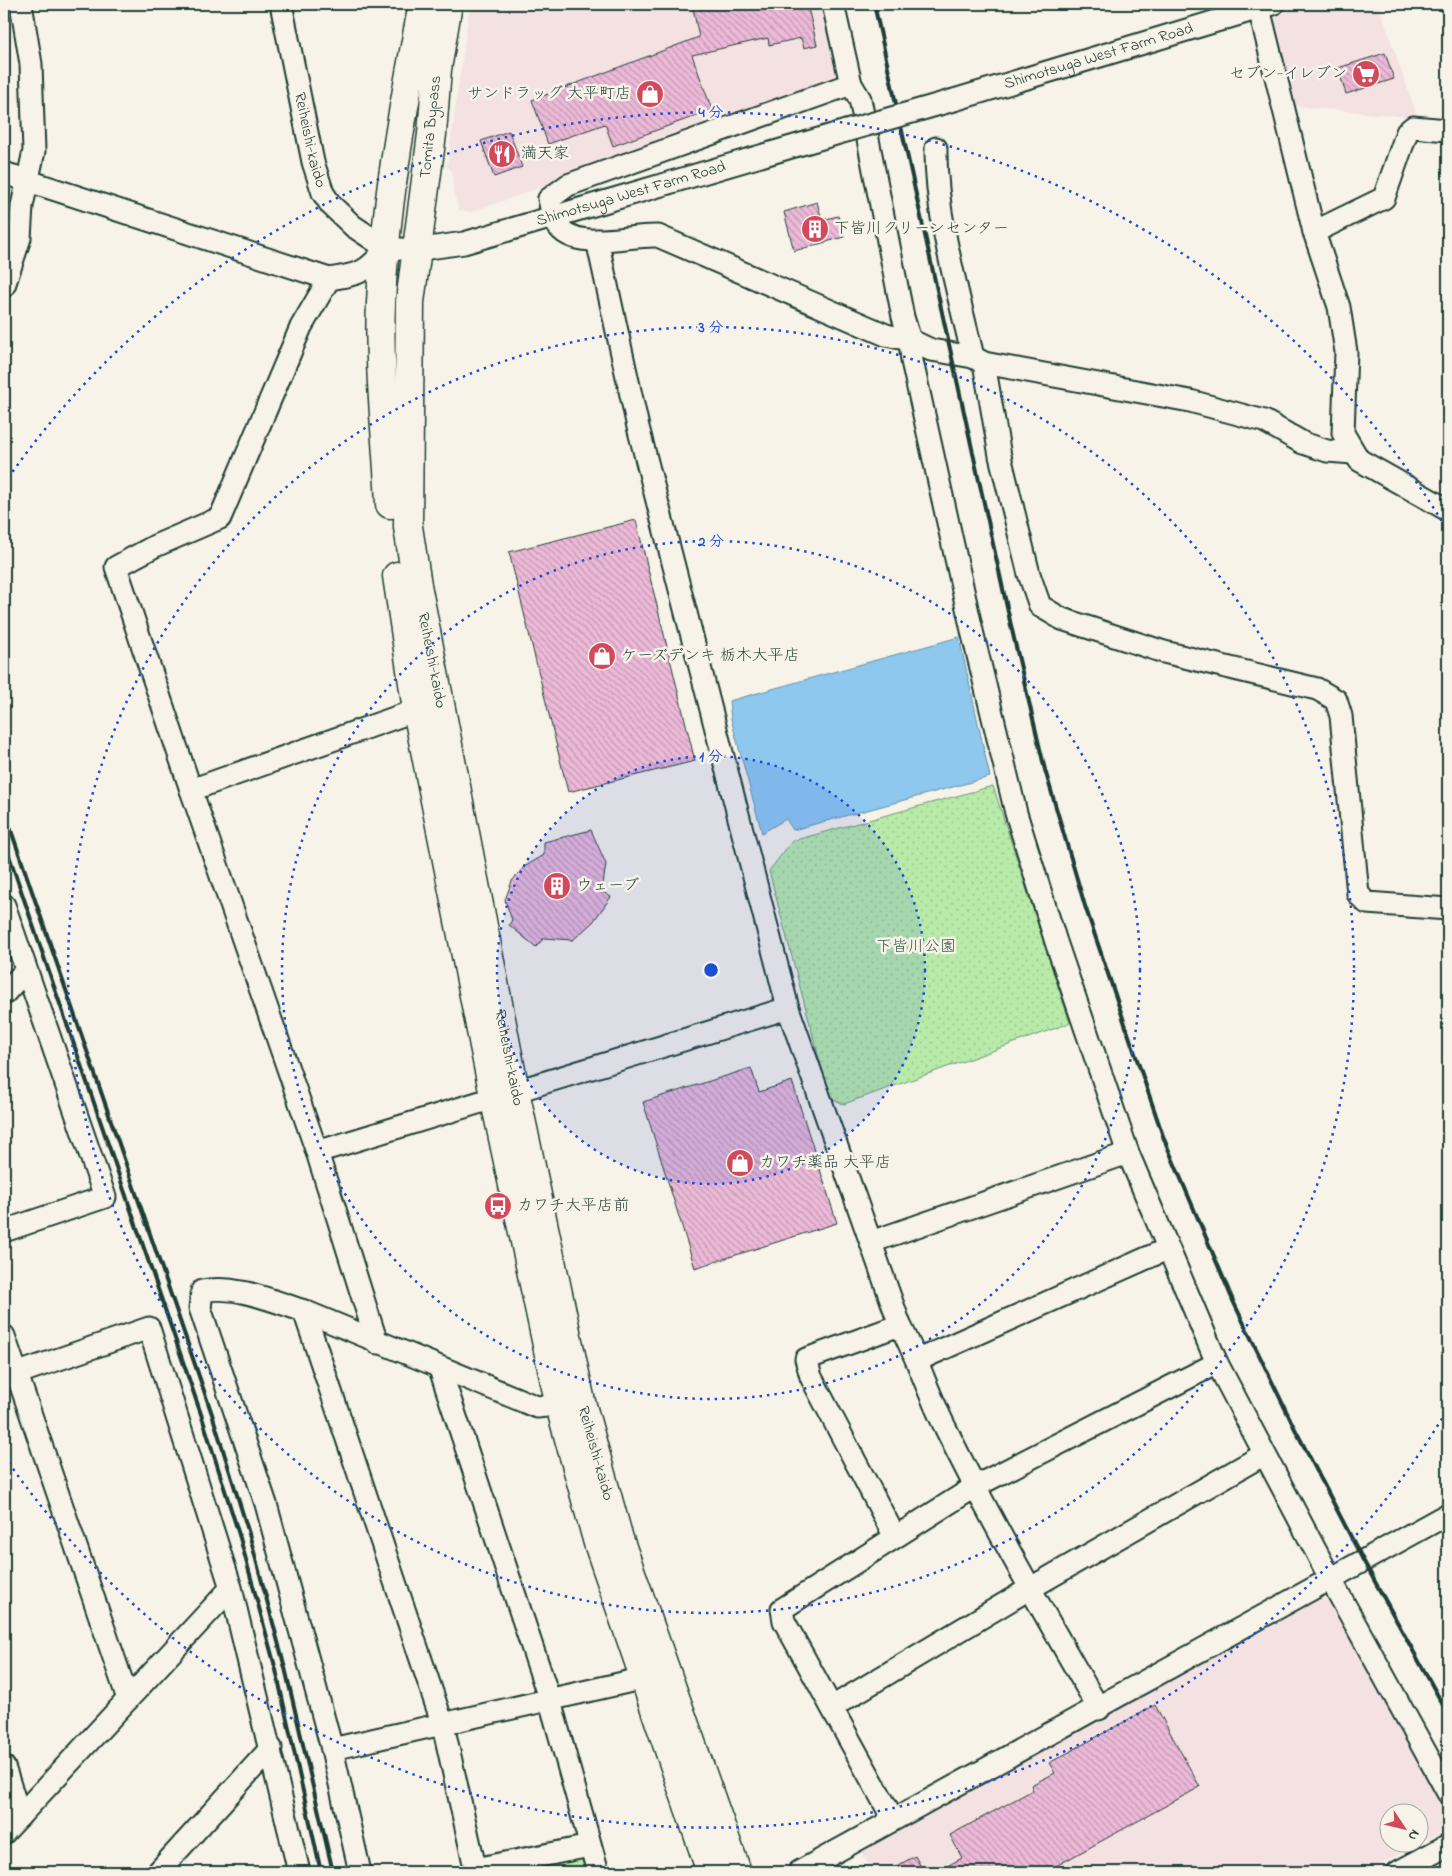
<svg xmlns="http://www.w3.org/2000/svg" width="1452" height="1876" font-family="'Indie Flower','Klee One',sans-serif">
<defs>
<pattern id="park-dots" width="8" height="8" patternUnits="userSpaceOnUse" patternTransform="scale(1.25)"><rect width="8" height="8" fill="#b8eaa9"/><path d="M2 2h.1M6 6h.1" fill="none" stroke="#9eca92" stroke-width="1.8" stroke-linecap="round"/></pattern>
<pattern id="building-back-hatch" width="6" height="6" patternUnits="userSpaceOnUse" patternTransform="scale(1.25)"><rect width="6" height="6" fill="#edbad8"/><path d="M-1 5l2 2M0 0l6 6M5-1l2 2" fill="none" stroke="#bf98b0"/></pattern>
</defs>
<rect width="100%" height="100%" fill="#f7f3e8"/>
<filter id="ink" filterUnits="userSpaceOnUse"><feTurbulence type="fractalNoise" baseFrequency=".02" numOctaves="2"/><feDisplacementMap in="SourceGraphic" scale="10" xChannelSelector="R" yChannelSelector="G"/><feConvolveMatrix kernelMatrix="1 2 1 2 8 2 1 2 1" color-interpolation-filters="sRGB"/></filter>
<g filter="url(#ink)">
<g fill="#f4e2e3">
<polygon points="470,4 823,4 839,72 831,85 471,212 459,210 453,191 452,171 447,167"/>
<polygon points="1304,4 1378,4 1418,118 1295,106 1272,27 1276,17 1284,10"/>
<polygon points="1316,1597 1329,1601 1447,1817 1440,1833 1420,1843 1420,1814 1390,1814 1390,1844 1419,1844 1366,1872 873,1872 859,1849"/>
</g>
<g fill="url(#park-dots)" stroke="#6c946e">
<polygon points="993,786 1070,1023 844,1104 830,1099 769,871 792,841"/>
<polygon points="583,1853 588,1872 498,1872"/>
</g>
<polygon fill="#8ec8ee" stroke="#6290a4" points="959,637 990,777 793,830 786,819 762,833 731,719 729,701"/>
<g fill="url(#building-back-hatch)" stroke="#1f3d34">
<polygon points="692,4 807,4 817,45 804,48 801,38 769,45 768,38 692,55 712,110 613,146 605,124 548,144 532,100 699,37"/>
<polygon points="1385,53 1394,79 1346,94 1338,68"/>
<polygon points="509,131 522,167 494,177 481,141"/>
<polygon points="817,202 822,220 838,216 844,237 794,251 784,212"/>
<polygon points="636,520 695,761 568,792 509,552"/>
<polygon points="591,830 606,864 602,891 611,897 593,922 573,940 544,938 536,947 509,925 512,920 505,900 512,881 524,867 544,855 544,842"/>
<polygon points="751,1068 759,1092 792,1081 837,1223 695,1268 643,1102"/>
<polygon points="1155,1705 1200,1787 1045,1872 936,1872 962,1858 950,1835 1033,1790 1031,1785 1055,1773 1049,1763"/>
<polygon points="915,1856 924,1872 886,1872"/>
</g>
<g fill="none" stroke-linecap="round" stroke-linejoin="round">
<g stroke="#1f3d34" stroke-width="25">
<g id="minor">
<path id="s1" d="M281,4L313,162L323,193L331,205L353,226L386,248L415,250L464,243L846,131"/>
<polyline points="833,4 851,84 860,99 903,317 910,340 912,361 973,635 1016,813 1056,942 1128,1153 1217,1363 1330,1578 1448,1793"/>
<polyline points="1258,4 1314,232 1339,307 1346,352 1343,433 1359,460 1448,510"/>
<path d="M851,84L568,185L549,199C551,206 551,213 554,219C569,255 627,234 658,236L886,335L910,340L931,350L973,357L984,363L1190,401L1264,421L1303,443L1327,451L1353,453"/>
<path id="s2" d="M954,100L1273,4"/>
<path d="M936,148C935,215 958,291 973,357"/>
<path d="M4,173L329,279C360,274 367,273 386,248"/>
<polyline points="1314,232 1384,198 1407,132 1413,127 1448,130"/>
<path d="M597,240L638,427L788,1008L900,1325C918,1359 929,1396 946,1429C993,1525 1046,1617 1099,1709"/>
<polyline points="4,286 20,238 22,206 34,151 31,64 21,4"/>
<polyline points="984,363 1000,456 1029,574 1040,606 1062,619 1164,652 1317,689 1336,700 1341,716 1358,894 1367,903 1448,909"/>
<polyline points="191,790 116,567 155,546 220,518 301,327 329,279"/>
<polyline points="4,905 105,1197 4,1231"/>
<polyline points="4,994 25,971"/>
<polyline points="317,1152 788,1008"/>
<polyline points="871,1242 1128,1153"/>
<polyline points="304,1311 443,1725 476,1872"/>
<polyline points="4,1336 128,1699"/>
<polyline points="377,1343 317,1152 191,790 431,705"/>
<polyline points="918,1360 1167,1249"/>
<polyline points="440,1369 550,1701 598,1872"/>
<polyline points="4,1378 149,1328 231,1588 299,1872"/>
<polyline points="895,1537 811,1377 806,1359 900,1325"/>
<polyline points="832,1707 1029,1589 1263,1455"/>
<polyline points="332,1749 658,1675"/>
<polyline points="4,1767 20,1816"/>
<polyline points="893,1819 784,1621 782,1609 976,1486 1217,1363"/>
<polyline points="4,1833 231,1588"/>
<polyline points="475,1869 590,1846"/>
<polyline points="158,1872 271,1748"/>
<path d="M360,1872L332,1749L266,1504L200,1308L202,1291C234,1284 273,1301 304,1311L537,1407L575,1403"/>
<polyline points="799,1872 1448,1514"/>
<polyline points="1398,1872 1448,1845"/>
</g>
</g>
<g stroke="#1f3d34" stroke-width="31">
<g id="major">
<path id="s3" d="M448,4L437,69L432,134L410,302L408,527L417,585L515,1091L581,1402L619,1539L737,1872"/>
<path d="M390,504C387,437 378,370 381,303C385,203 404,103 423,4"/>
<polyline points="397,576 417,710 494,1096 560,1406 598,1543 711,1872"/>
</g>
</g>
<use href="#minor" stroke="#f7f3e8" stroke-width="21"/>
<use href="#major" stroke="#f7f3e8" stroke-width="28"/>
<g stroke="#1f3d34" stroke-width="4">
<polyline points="874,4 1012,630 1045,770 1085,906 1164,1139 1234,1303 1294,1427 1363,1560 1448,1714"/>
<polyline points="4,810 212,1414 250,1537 285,1668 333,1872"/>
<polyline points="4,841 202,1417 240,1538 276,1670 321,1872"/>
</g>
<g stroke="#1f3d34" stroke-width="25" stroke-linecap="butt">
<polyline id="minor-bridge" points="846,131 954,100"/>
</g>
<use href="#minor-bridge" stroke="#f7f3e8" stroke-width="21"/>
</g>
</g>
<circle cx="711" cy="970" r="214" fill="#1d4ed8" fill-opacity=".12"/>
<g fill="none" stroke="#1d4ed8" stroke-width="2.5" stroke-dasharray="2.5 5">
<circle cx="711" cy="970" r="214"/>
<circle cx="711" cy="970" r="429"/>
<circle cx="711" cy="970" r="643"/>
<path d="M1446 1412A858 858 0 0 1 4 1456M4 484A858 858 0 0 1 1446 528"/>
</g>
<defs>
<g id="supermarket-disc" transform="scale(1.4375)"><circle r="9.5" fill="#d1495b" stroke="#f7f3e8"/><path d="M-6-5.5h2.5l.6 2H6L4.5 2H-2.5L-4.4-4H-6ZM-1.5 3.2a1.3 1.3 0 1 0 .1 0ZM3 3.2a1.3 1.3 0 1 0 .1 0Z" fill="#fff"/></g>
<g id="shop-disc" transform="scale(1.4375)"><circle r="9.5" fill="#d1495b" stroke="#f7f3e8"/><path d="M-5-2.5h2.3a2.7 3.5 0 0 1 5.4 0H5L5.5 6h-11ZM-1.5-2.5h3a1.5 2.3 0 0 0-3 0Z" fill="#fff"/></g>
<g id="restaurant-disc" transform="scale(1.4375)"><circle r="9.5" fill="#d1495b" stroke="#f7f3e8"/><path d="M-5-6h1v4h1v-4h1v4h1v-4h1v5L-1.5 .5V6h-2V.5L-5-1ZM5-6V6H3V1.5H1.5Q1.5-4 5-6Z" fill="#fff"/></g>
<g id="building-disc" transform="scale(1.4375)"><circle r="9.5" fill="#d1495b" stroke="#f7f3e8"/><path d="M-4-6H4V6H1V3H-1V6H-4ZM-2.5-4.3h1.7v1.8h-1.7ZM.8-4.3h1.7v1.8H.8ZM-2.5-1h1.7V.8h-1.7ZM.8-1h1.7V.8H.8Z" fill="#fff"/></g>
<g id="bus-disc" transform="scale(1.4375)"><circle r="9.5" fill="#d1495b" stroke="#f7f3e8"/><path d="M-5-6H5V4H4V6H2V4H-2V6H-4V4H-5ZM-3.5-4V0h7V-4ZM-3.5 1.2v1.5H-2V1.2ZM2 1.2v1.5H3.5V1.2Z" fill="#fff"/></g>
</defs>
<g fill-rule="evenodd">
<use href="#supermarket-disc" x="1366" y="74"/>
<use href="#shop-disc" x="650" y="94"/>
<use href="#restaurant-disc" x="502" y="154"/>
<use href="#building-disc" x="815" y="229"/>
<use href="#shop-disc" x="602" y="656"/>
<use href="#building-disc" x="557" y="886"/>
<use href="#shop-disc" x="740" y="1163"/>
<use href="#bus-disc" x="498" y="1206"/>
</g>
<g text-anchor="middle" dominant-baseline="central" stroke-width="5" stroke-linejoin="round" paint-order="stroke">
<g font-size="16" fill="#1f3d34" stroke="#f7f3e8">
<text stroke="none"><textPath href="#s2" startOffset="151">Shimotsuga West Farm Road</textPath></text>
<text transform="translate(431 127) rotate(-84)">Tomita Bypass</text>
<text stroke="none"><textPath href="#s1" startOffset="139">Reiheishi-kaido</textPath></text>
<text stroke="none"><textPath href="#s1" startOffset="531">Shimotsuga West Farm Road</textPath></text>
<text stroke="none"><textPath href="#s3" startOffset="661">Reiheishi-kaido</textPath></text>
<text stroke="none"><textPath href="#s3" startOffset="1066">Reiheishi-kaido</textPath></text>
<text stroke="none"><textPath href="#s3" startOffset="1471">Reiheishi-kaido</textPath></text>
</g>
<g font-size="16" fill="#1f3d34" stroke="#f7f3e8" text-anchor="start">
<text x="1347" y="74" text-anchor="end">セブン-イレブン</text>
<text x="631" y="94" text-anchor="end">サンドラッグ 大平町店</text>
<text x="521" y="154">満天家</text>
<text x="834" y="229">下皆川クリーンセンター</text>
<text x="621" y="656">ケーズデンキ 栃木大平店</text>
<text x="576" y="886">ウェーブ</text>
<text x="759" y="1163">カワチ薬品 大平店</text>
<text x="517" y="1206">カワチ大平店前</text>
</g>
<g font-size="16" fill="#365746" stroke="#f7f3e8">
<text x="916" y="947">下皆川公園</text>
</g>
</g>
<circle cx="711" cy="970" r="8" fill="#1d4ed8" stroke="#f7f3e8" stroke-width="2.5"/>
<g font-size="15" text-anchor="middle" font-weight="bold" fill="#1d4ed8" stroke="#f7f3e8" stroke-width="5" stroke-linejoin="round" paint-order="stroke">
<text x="711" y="117">4 分</text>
<text x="711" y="332">3 分</text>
<text x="711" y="546">2 分</text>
<text x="711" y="761">1 分</text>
</g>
<rect width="1452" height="1876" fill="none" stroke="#f7f3e8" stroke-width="20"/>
<rect x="10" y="10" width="1432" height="1856" fill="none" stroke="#1f3d34" stroke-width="2" filter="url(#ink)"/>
<g transform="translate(1404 1828) rotate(125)"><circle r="24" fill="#f7f3e8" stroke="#a1aaa0"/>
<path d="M0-4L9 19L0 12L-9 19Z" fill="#d1495b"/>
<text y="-8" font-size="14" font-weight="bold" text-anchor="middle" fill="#1f3d34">N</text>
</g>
</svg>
